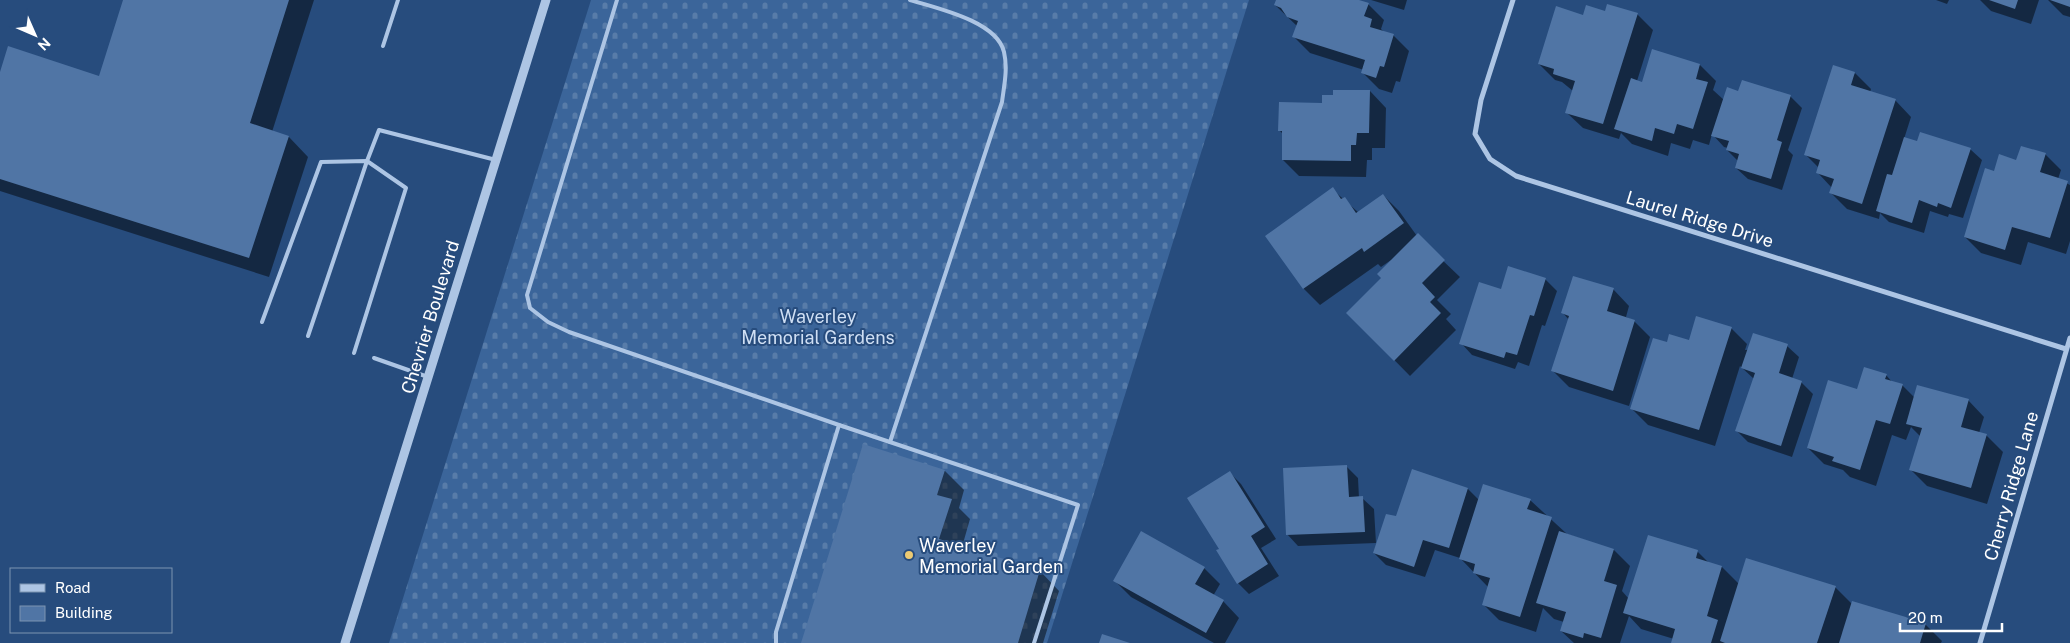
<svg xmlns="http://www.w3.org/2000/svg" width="2070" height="643" font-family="'Public Sans',sans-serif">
<defs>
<pattern id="cemetery-stones" width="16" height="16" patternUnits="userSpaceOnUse" patternTransform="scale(1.25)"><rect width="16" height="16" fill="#3b659a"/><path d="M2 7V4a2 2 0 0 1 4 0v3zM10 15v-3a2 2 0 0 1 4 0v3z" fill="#587ca9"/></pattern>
</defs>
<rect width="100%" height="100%" fill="#274c7d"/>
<polygon fill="url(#cemetery-stones)" points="591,0 1249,0 1047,643 389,643"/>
<g fill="#0007">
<polygon points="124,0 314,0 272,132 289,137 308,157 269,277 0,191 0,76 100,78"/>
<polygon points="1277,0 1355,0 1368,4 1384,20 1381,29 1384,32 1393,35 1409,51 1400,82 1396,81 1392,93 1379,89 1363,73 1364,70 1310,53 1294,37 1297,26 1275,5"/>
<polygon points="1371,0 1407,0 1404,10"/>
<polygon points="1936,0 1949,0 1947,4"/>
<polygon points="1980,0 2039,0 2031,24 1991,11"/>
<polygon points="2048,0 2070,0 2070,17 2063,15"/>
<polygon points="1606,12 1637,14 1653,30 1637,81 1643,83 1700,65 1716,81 1713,90 1724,100 1739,92 1790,96 1802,108 1788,150 1793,155 1782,190 1748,179 1736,168 1738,161 1727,150 1728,148 1724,147 1712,134 1709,145 1693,140 1690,149 1671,143 1668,156 1632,144 1621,133 1619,139 1583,128 1566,112 1573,91 1562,82 1555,80 1539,64 1584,16"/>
<polygon points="1855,73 1871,89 1870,92 1895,100 1911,117 1904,139 1918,143 1970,149 1982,160 1963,218 1949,214 1948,217 1930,211 1924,233 1889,222 1880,213 1879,219 1847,209 1831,193 1832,188 1818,173 1819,168 1806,155"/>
<polygon points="1370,91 1386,108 1385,148 1372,148 1372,160 1367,160 1366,177 1299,176 1283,160 1283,134 1280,131 1323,104"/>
<polygon points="2045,154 2061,170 2058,179 2070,185 2070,241 2066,254 2028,242 2021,265 1981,253 1965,237 1995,173 2017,161"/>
<polygon points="1332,189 1359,213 1383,195 1399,211 1417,236 1460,277 1437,300 1451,314 1446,319 1456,330 1410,376 1348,313 1383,278 1391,260 1381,267 1378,264 1320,305 1304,289 1267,236"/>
<polygon points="1545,279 1557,291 1545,326 1542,325 1529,366 1518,362 1515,369 1472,355 1461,343"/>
<polygon points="1613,289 1629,306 1626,317 1634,321 1650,337 1629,406 1569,387 1553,371 1569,320 1563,313"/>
<polygon points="1731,328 1747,344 1745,350 1787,346 1799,357 1792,379 1801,382 1813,394 1792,457 1748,442 1737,431 1754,379 1740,366 1715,446 1648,425 1632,409 1667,344 1690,342"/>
<polygon points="1886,375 1893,383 1902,385 1915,398 1968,400 1984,417 1979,433 1986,435 2003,452 1987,504 1927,486 1911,470 1921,437 1911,427 1906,440 1892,435 1876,486 1850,477 1843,470 1824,464 1808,448 1858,390"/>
<polygon points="863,446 945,471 964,490 959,508 970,519 962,547 1040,571 1059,591 1043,643 802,643"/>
<polygon points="1347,467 1358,478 1359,498 1362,498 1374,509 1376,543 1298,546 1287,534"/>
<polygon points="1413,471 1468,489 1479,500 1530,500 1567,534 1614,550 1630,566 1622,591 1629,599 1698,552 1709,563 1722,567 1739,584 1835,587 1852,604 1853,602 1926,625 1942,641 1941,643 1672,643 1674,639 1641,629 1629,616 1620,643 1574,643 1561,631 1564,622 1554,619 1543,608 1536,632 1499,620 1483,604 1488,587 1460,558 1435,550 1425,577 1386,565 1374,553 1397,518"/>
<polygon points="1230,473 1241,484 1276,539 1261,548 1279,576 1249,594 1238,583 1220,549"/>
<polygon points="1204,568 1220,584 1213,596 1223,601 1239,618 1225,643 1214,643 1131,597 1115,581"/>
</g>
<g fill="#5075a5">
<polygon points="123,0 289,0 250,123 289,136 249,258 0,179 0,72 8,46 99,76"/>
<polygon points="1276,0 1359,0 1369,3 1364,16 1372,19 1370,27 1394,34 1384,67 1380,66 1376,78 1361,73 1365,60 1292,37 1298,21 1287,17 1281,8 1274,5"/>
<polygon points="1989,0 2018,0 2015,9"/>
<polygon points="2051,0 2070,0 2070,7 2050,0"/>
<polygon points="1607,4 1638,13 1603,124 1565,113 1575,81 1553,74 1554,69 1538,64 1556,6 1583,15 1586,5 1605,11"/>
<polygon points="1652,49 1700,64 1696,79 1708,82 1693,129 1677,124 1674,134 1655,128 1652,141 1614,129 1631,78 1642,82"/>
<polygon points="1833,65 1855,72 1851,85 1896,99 1862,204 1829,193 1834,179 1816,173 1820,160 1804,155"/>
<polygon points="1742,80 1791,95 1777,140 1782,142 1771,179 1735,168 1739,154 1726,150 1729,141 1711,136 1727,87 1738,91"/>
<polygon points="1333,90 1370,90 1369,133 1357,133 1356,145 1351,145 1351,161 1282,160 1282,131 1278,131 1279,102 1322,103 1322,95 1333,95"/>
<polygon points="1920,132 1971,148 1951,208 1938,203 1937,207 1919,200 1912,223 1876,211 1887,174 1892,175 1904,137 1917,141"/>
<polygon points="2021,146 2046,153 2040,172 2068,181 2050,238 2012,227 2005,250 1964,237 1985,168 1994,171 1999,154 2016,160"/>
<polygon points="1333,187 1341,199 1345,197 1356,213 1383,194 1404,223 1364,252 1362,248 1303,289 1265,236"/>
<polygon points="1418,233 1445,260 1422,283 1435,297 1430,302 1441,313 1394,361 1346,313 1381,278 1377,274"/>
<polygon points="1508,266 1546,278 1534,316 1530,315 1517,355 1506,352 1504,358 1459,344 1479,282 1501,289"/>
<polygon points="1573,276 1614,288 1607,311 1635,320 1613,391 1551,371 1569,316 1561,313"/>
<polygon points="1696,316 1732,327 1699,430 1630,409 1653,338 1667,342 1669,334 1689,340"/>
<polygon points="1753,333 1788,344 1779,373 1802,381 1781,446 1735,431 1755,373 1741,368"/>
<polygon points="1864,367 1887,374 1885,379 1903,384 1890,424 1876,420 1860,470 1832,461 1834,457 1807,448 1828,380 1857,389"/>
<polygon points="1917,385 1969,399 1961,427 1987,434 1971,488 1909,470 1922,428 1906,424"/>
<polygon points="863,444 945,470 937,495 952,499 939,539 1040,570 1018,643 801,643"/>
<polygon points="1347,465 1349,497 1363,496 1365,532 1286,535 1283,468"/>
<polygon points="1412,469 1468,488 1449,548 1423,540 1414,567 1373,553 1386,514 1396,516"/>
<polygon points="1230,471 1265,527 1251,536 1268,564 1237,584 1216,550 1219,549 1187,498"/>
<polygon points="1483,484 1531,499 1527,509 1552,517 1520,617 1482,605 1490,578 1473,573 1475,564 1459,559"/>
<polygon points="1141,531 1205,567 1195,584 1224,600 1206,633 1113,581"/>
<polygon points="1559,531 1614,549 1604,581 1617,585 1601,638 1584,633 1583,638 1560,631 1566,612 1536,603"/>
<polygon points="1648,535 1698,550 1696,558 1722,566 1707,616 1718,620 1711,643 1671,643 1675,629 1623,613"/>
<polygon points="1746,558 1836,586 1817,643 1725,643 1720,641"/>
<polygon points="1852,601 1926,623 1920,643 1839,643"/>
<polygon points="1102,634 1130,643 1099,643"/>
</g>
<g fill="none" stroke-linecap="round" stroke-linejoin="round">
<g stroke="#adc5e4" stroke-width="4">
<polyline points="617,0 527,295 530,308 548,322 569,332 839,425 776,632 776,643"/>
<polyline points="383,46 398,0"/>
<polyline points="262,322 321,162 367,161 308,336"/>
<polyline points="354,353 406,188 367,161 379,130 496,160"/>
<polyline points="374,358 428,377"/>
<polyline points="839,425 1078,505 1034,643"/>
<path d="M890,442L1002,102C1004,86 1008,69 1004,52C997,21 936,8 910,0"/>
</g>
<g stroke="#adc5e4" stroke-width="5">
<polyline points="1513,0 1481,100 1475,134 1490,159 1516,176 2066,349"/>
<polyline points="1980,643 2070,338"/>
</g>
<polyline stroke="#adc5e4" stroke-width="9" points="345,643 546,0"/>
</g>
<circle fill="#ecca73" stroke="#274c7d" stroke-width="2" cx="909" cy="555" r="5"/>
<g text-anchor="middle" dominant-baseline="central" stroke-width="4" stroke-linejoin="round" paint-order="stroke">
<g font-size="18" fill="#fff" stroke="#274c7d">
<text transform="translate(1700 219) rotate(17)">Laurel Ridge Drive</text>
<text transform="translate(430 317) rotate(-73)">Chevrier Boulevard</text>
<text transform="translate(2011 486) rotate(-74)">Cherry Ridge Lane</text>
</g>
<g font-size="18" fill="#cfdff4" stroke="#274c7d">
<text x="818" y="316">Waverley<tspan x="818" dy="21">Memorial Gardens</tspan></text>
</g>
<g font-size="18" fill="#fff" stroke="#274c7d" text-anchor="start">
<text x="919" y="545">Waverley<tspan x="919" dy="21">Memorial Garden</tspan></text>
</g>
</g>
<rect x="10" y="568" width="162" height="65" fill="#274c7d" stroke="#7d94b1"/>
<rect x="20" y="584" width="25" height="8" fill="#adc5e4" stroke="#7d94b1"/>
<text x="55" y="593" font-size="15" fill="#ffffff">Road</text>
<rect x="20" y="606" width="25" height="15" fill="#5075a5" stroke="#7d94b1"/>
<text x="55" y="618" font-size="15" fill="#ffffff">Building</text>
<g transform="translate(35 35) rotate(135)" stroke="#274c7d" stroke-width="4" paint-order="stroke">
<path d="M0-4L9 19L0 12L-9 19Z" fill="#ffffff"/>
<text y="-8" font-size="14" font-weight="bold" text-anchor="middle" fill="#ffffff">N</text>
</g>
<path d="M1900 623v8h102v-8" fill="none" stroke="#ffffff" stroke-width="2.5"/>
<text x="1908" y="623" font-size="15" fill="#ffffff" stroke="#274c7d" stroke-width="4" paint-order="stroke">20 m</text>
</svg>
